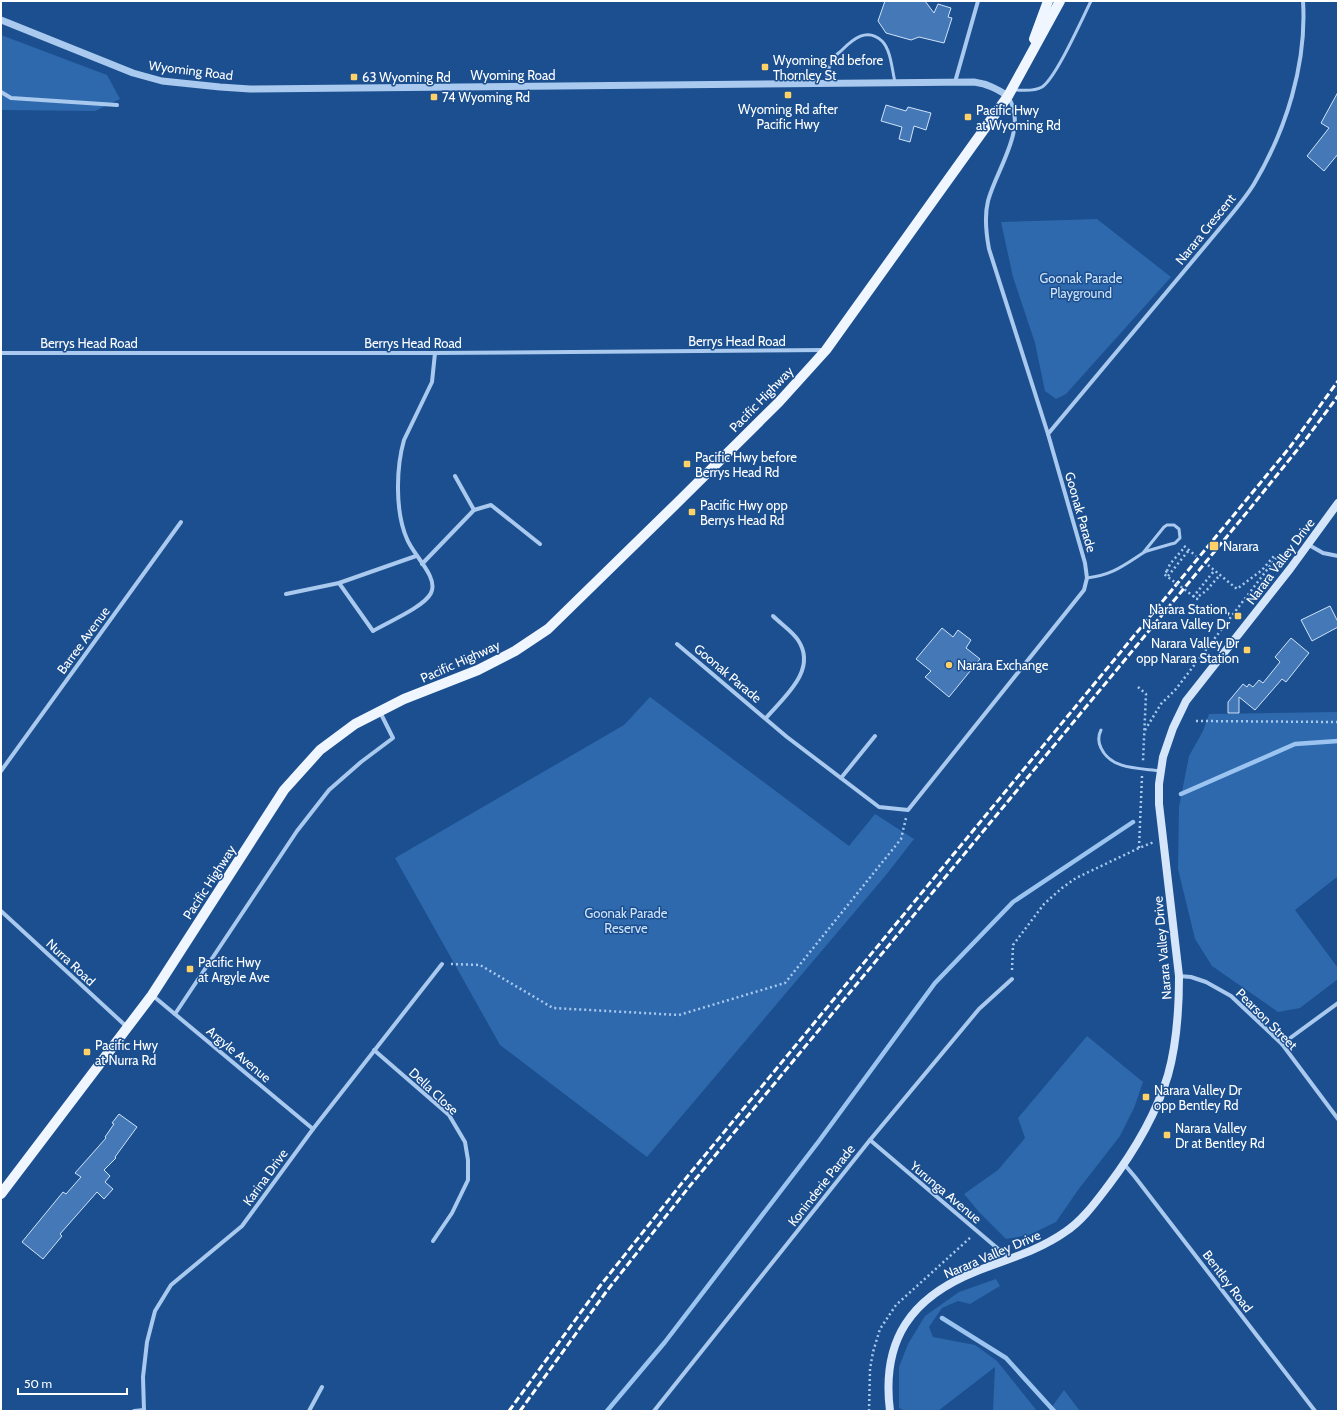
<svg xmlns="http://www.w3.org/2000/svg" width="1339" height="1412" font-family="Cabin,sans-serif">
<rect width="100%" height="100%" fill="#1b4f8f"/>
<g fill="#2e69ad">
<polygon points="1,35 107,75 120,99 95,111 1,110"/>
<polygon points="1097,219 1171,277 1066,394 1056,399 1045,391 1035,343 1013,277 1001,222"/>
<polygon points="650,697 849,846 875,814 914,839 886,875 647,1157 500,1045 395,858 624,725"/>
<polygon points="1338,712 1338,878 1337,877 1295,910 1338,968 1338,979 1300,1008 1278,1012 1212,966 1195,939 1178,869 1179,807 1189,756 1203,731 1209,714"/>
<polygon points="1087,1036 1143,1082 1134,1108 1120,1136 1078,1190 1056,1222 1029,1235 1006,1239 979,1212 964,1194 998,1170 1025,1138 1018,1118"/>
<polygon points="996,1279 1000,1286 970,1304 958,1301 942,1308 929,1327 933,1337 975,1345 997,1361 1037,1411 993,1411 995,1367 938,1411 905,1411 899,1408 899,1367 908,1344 925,1316 959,1292"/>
<polygon points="1064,1390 1080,1411 1049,1411"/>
</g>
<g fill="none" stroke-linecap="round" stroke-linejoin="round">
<g stroke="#9cc4f0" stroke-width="4.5">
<polyline points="1181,794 1295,744 1338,741"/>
<polyline points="942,1318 1006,1358 1054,1411"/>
<polyline points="607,1411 665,1342 819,1141 935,983 1013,902 1133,822"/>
</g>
</g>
<g fill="#4478b7" stroke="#cfe3fa">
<polygon points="885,1 925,1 934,13 938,4 951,8 948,17 952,18 944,43 919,37 911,40 886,33 878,21"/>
<polygon points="1338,92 1338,154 1324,171 1307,156 1329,128 1321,123"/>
<polygon points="886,105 906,111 908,107 931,113 926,130 914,126 910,142 899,139 902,127 881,121"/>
<polygon points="1330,606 1338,622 1338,627 1312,641 1301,620"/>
<polygon points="942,628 953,637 958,630 971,640 966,648 980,659 949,697 925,677 931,671 916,659"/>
<polygon points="1291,638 1309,653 1286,682 1282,679 1255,710 1239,697 1239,713 1228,713 1228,702 1243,684 1247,687 1249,684 1253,687 1259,680 1263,683 1280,662 1275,657"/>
<polygon points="119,1114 137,1127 115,1157 116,1158 104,1170 110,1176 105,1182 113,1189 104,1199 97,1192 60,1234 62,1236 43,1259 22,1242 63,1192 66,1194 81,1177 75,1173 106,1138 105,1137 114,1124 112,1123"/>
</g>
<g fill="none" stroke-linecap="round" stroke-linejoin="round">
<g stroke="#a9c9ee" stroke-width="2.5" stroke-dasharray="2 3" stroke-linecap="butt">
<polyline points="1184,546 1196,556"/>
<polyline points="1208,565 1237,589 1262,570 1274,556 1276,558"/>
<polyline points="1167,571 1170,564 1184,548"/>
<polyline points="1168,576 1189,550"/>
<polyline points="1199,596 1206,591 1220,575"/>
<polyline points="1193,597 1214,571"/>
<polyline points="1138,687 1146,694 1143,761"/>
<polyline points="1196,721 1338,722"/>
<polyline points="1145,730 1161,704 1176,689 1276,558"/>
<polyline points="1139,848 1142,776"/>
<polyline points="451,964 480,965 553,1008 679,1015 785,983 901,839 906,818"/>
<polyline points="1012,970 1013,945 1044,904 1062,888 1076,878 1139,848 1154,842"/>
<polyline points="869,1411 870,1369 873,1352 880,1329 896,1305 971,1237"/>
</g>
<g stroke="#a9c9ee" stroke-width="3">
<path d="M825,82C827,74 829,66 833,59C835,55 839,53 842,50C853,39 867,27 882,41C891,50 892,70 895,82"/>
<path d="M1014,90C1022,90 1034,92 1042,87C1056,78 1082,19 1091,1"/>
<path d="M1087,578C1112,575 1123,566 1143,553L1147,551L1171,544L1175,543L1180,538L1179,529L1174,525H1167L1164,527L1143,553"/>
<path d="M1101,730C1098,736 1098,742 1101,748C1111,770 1140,768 1161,771"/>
</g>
<g stroke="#a9c9ee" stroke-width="4">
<polyline points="955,82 978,1"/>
<polyline points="1,92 11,98 117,105"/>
<polyline points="1,353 435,353 825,350"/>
<path d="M1048,434L1226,221C1236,209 1246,197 1254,184C1286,130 1307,64 1303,1"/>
<polyline points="455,476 474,510 491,505 540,544"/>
<polyline points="1309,545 1323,553 1338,556"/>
<polyline points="422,564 474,510"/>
<path d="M339,583L373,631C388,622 424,607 431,593C439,577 413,555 407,539C395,512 396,468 404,440L432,382L435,353"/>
<polyline points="286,594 339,583 416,556"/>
<path d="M677,644L787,737L879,807L908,810L1084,590L1087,578L1085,563L1048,434L989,249C986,233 984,217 988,201C996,170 1029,127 1008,97"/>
<path d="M766,718C784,697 818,670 798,640C792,631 781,624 773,616"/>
<polyline points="1,771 181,522"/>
<polyline points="841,778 875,736"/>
<polyline points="1,911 127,1027"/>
<polyline points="1179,976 1191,977 1206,982 1231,996 1282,1044 1338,1119"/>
<polyline points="152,995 313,1129"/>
<polyline points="175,1014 297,831 329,790 361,762 393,738 380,712"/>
<polyline points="1282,1044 1338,1003"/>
<polyline points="374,1050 449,1115 465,1142 468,1160 468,1180 452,1213 433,1241"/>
<polyline points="870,1140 1010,1259"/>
<polyline points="1124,1164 1135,1177 1315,1411"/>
<polyline points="134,1411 144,1410"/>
<polyline points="144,1411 143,1377 147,1342 155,1311 171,1285 242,1226 313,1129 442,964"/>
<polyline points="309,1411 322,1387"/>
<polyline points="654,1411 870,1140 979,1009 1012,979"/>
</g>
<path stroke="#a9c9ee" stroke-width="7" d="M1,20L133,73L162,81L220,87L250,89L974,82C988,84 997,89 1008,96"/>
<path stroke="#d6e6fa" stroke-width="8" d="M890,1411C881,1340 911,1297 977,1271C1007,1259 1038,1251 1065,1232C1082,1221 1095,1203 1108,1186C1133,1153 1156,1115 1168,1075C1177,1043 1179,1010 1179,976L1159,804V784L1163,757L1173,728L1186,701L1290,569L1338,503"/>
<g stroke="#f0f6ff" stroke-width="10">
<polyline points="1034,39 1048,1"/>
<polyline points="1,1194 152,995 284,790 320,750 355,724 404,699 478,670 515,651 548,629 676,504 779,402 826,350 1008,96 1060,1"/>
</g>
<g stroke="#fff" stroke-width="3" stroke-dasharray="7 3" stroke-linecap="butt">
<polyline points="509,1411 600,1286 682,1183 1290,447 1338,381"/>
<polyline points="520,1411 606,1292 689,1187 1248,511 1306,439 1338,396"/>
</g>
<polyline stroke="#a9c9ee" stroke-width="2.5" stroke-dasharray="2 3" stroke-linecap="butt" points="1167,571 1164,574 1197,599 1199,596"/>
</g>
<g fill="#ffd166" stroke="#1b4f8f" stroke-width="1.5">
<rect x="761" y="63" width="8" height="8" rx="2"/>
<rect x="350" y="73" width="8" height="8" rx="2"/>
<rect x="784" y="91" width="8" height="8" rx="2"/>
<rect x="430" y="93" width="8" height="8" rx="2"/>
<rect x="964" y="113" width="8" height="8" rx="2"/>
<rect x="683" y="460" width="8" height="8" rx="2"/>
<rect x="688" y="508" width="8" height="8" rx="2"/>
<rect x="1209" y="541" width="10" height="10" rx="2"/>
<rect x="1234" y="612" width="8" height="8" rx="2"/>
<rect x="1243" y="646" width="8" height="8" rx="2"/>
<circle cx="949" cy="665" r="4"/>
<rect x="186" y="965" width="8" height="8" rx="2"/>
<rect x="83" y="1048" width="8" height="8" rx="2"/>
<rect x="1142" y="1093" width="8" height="8" rx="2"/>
<rect x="1163" y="1131" width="8" height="8" rx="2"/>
</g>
<g text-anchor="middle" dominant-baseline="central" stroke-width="3" stroke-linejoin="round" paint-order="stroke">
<g font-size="13" fill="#fff" stroke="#1b4f8f" text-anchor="start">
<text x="773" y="60">Wyoming Rd before<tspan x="773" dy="15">Thornley St</tspan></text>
<text x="362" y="77">63 Wyoming Rd</text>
<text x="442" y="97">74 Wyoming Rd</text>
<text x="788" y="109" text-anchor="middle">Wyoming Rd after<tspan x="788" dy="15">Pacific Hwy</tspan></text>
<text x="976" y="110">Pacific Hwy<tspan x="976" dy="15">at Wyoming Rd</tspan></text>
<text x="695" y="457">Pacific Hwy before<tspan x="695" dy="15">Berrys Head Rd</tspan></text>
<text x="700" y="505">Pacific Hwy opp<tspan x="700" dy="15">Berrys Head Rd</tspan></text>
<text x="1223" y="546">Narara</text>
<text x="1230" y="609" text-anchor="end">Narara Station,<tspan x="1230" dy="15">Narara Valley Dr</tspan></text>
<text x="1239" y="643" text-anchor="end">Narara Valley Dr<tspan x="1239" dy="15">opp Narara Station</tspan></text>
<text x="957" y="665">Narara Exchange</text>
<text x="198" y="962">Pacific Hwy<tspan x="198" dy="15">at Argyle Ave</tspan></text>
<text x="95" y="1045">Pacific Hwy<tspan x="95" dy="15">at Nurra Rd</tspan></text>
<text x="1154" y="1090">Narara Valley Dr<tspan x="1154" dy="15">opp Bentley Rd</tspan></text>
<text x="1175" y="1128">Narara Valley<tspan x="1175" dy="15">Dr at Bentley Rd</tspan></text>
</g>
<g font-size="13" fill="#fff" stroke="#1b4f8f">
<text transform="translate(191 70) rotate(7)">Wyoming Road</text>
<text x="513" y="75">Wyoming Road</text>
<text transform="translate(1205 229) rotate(-51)">Narara Crescent</text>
<text x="737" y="341">Berrys Head Road</text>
<text x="89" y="343">Berrys Head Road</text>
<text x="413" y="343">Berrys Head Road</text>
<text transform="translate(761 399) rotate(-46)">Pacific Highway</text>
<text transform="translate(1081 512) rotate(74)">Goonak Parade</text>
<text transform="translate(1280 561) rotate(-53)">Narara Valley Drive</text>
<text transform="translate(83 640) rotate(-54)">Barree Avenue</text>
<text transform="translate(460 661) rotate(-24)">Pacific Highway</text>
<text transform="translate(728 673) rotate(40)">Goonak Parade</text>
<text transform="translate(209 882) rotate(-57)">Pacific Highway</text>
<text transform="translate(1162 948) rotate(-95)">Narara Valley Drive</text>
<text transform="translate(71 962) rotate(43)">Nurra Road</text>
<text transform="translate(1267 1019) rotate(45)">Pearson Street</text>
<text transform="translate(239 1054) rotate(40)">Argyle Avenue</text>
<text transform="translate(434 1091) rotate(43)">Della Close</text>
<text transform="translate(265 1177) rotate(-54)">Karina Drive</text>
<text transform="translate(821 1185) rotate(-52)">Koninderie Parade</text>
<text transform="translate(946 1192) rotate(40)">Yurunga Avenue</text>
<text transform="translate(992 1254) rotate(-23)">Narara Valley Drive</text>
<text transform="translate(1228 1281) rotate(53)">Bentley Road</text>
</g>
<g font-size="13" fill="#cfe3fa" stroke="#1b4f8f">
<text x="1081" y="278">Goonak Parade<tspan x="1081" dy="15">Playground</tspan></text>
<text x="626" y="913">Goonak Parade<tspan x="626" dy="15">Reserve</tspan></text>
</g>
</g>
<rect width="1339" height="1412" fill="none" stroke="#ffffff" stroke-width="4"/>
<path d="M18 1388v6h109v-6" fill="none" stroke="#ffffff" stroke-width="2"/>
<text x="24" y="1388" font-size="12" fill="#ffffff" stroke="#1b4f8f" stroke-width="3" paint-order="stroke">50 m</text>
</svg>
